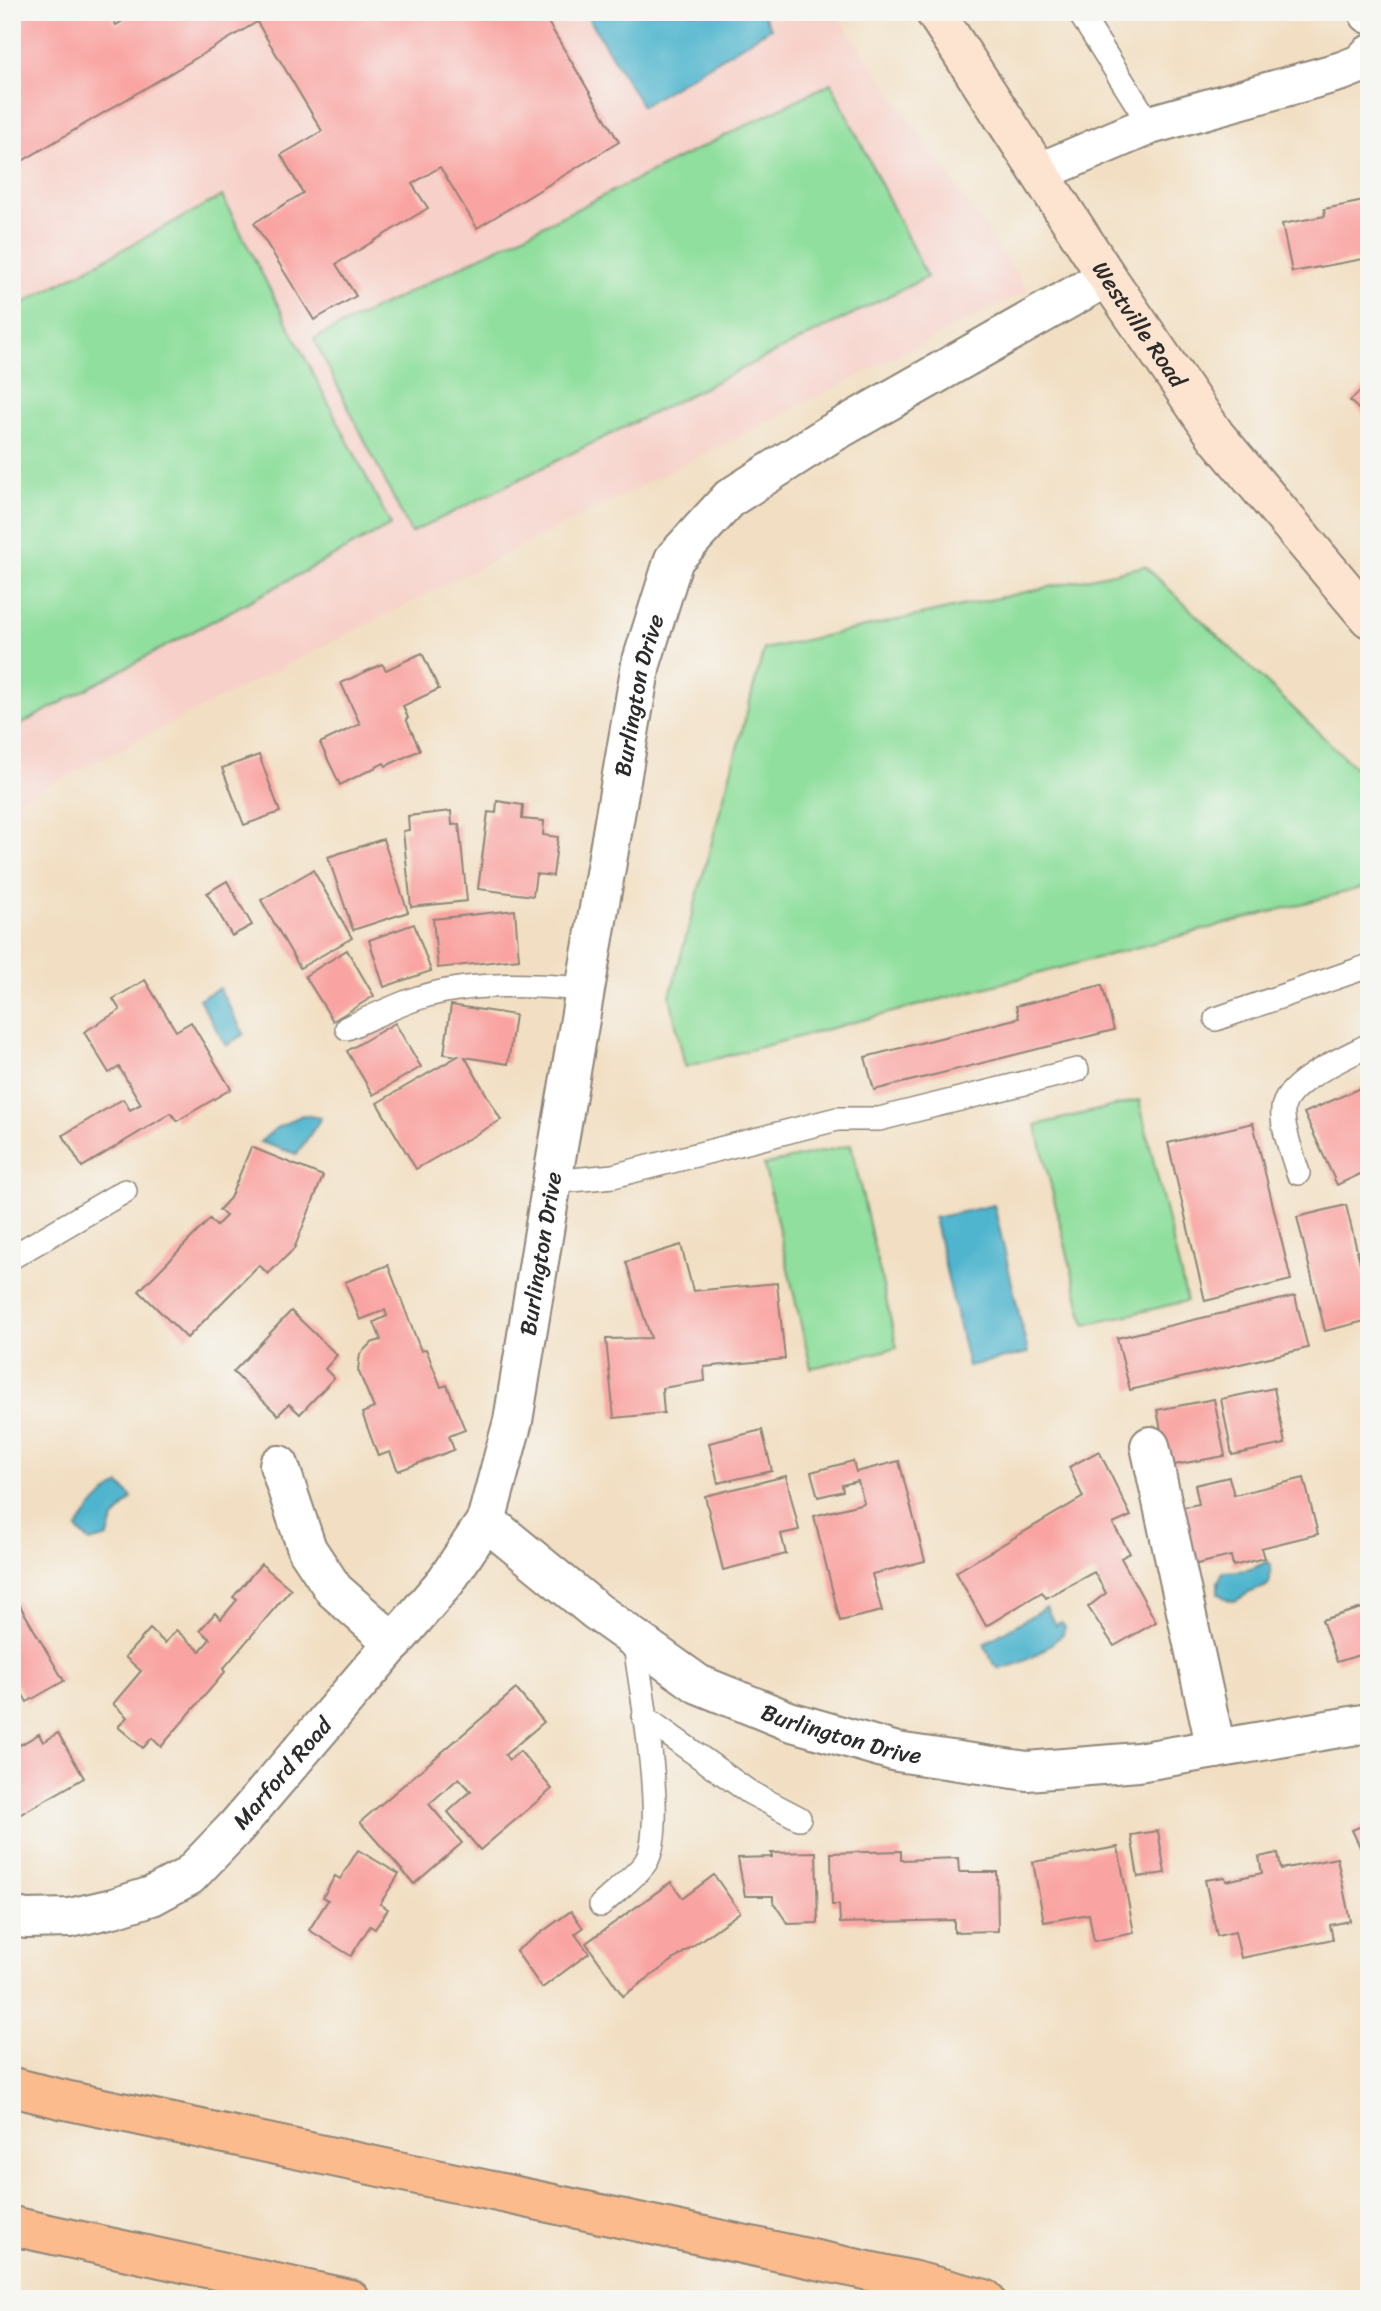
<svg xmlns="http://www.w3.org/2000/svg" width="1381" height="2311" font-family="Sriracha,sans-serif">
<rect width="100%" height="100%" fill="#f6f6f2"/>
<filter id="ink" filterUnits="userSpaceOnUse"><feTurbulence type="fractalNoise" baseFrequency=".0143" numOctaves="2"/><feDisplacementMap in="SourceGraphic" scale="14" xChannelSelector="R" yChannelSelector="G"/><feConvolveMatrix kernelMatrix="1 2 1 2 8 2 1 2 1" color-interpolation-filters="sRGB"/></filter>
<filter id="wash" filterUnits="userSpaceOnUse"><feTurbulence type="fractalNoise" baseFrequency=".00686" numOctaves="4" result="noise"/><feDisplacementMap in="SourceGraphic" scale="28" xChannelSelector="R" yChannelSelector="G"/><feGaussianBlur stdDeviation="1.57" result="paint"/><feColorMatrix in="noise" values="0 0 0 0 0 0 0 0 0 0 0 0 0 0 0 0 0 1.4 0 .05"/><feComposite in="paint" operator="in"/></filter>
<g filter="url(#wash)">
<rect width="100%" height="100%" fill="#f2dfc3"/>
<polygon fill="#f7d1c9" points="12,12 836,12 1028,290 12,804"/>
<g fill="#90df9e" stroke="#5e8564" stroke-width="2">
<polygon points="831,83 927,277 411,533 314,339"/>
<polygon points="222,196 391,525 12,729 12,309"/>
<polygon points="1145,566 1369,781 1369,886 685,1067 670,996 764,649"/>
<polygon points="1139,1100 1187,1301 1085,1325 1036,1125"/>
<polygon points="851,1145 897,1348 811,1368 764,1165"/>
</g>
<g fill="#4fb5ce" stroke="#3d707c" stroke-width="2">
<polygon points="585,12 761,12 771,28 642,106"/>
<polygon points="219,988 244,1034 226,1046 199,999"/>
<polygon points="302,1115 321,1118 297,1154 260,1142 276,1128"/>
<polygon points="994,1205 1028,1353 968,1366 934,1218"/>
<path d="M120,1484L132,1498L113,1520L108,1537L90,1542L77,1529C88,1510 101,1495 120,1484Z"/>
<path d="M1268,1561L1271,1565C1270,1570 1271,1579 1269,1583C1266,1589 1259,1588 1253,1591C1236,1598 1237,1608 1218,1593V1582L1223,1572C1246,1570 1247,1572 1268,1561Z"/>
<path d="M1046,1607L1055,1625L1061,1622L1065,1626L1063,1634C1043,1651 1026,1664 999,1669L993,1662L984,1644Z"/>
</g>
<g id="blocks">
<g fill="#f9a4a2">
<polygon points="12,12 109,12 116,25 137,12 542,12 619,142 477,228 440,167 412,184 428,208 336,264 356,296 314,320 254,223 303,193 281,155 322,131 257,22 12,167"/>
<polygon points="1369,200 1369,258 1292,272 1282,224 1325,216 1324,209"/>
<polygon points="1369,382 1369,419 1350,401"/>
<polygon points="422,653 439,689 403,706 408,718 406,719 420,750 386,766 384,763 340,785 320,743 360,724 341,683 382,664 386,670"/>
<polygon points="259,755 280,812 244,825 222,768"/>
<polygon points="497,801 523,805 522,819 544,821 543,835 558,837 553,876 536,874 533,896 478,889 488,812 496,813"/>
<polygon points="451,811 452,825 459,824 467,901 411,907 403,831 409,830 408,816"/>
<polygon points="383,839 408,912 353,930 328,857"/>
<polygon points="313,870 352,938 300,968 261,900"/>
<polygon points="227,881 252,925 232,936 207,893"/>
<polygon points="515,910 519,959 438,968 433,919"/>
<polygon points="414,924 431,971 384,987 369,940"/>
<polygon points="347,950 374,996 333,1021 305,976"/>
<polygon points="145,980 176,1031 191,1022 231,1089 177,1121 171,1113 82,1167 63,1135 123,1099 130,1110 141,1104 119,1067 109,1073 84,1032 120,1010 113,999"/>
<polygon points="1102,985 1114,1030 874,1090 865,1057 1019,1018 1016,1006"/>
<polygon points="451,1005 515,1015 508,1064 465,1057 501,1120 416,1169 377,1103 458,1056 444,1054"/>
<polygon points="395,1023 421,1067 373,1095 347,1051"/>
<polygon points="1369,1084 1369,1170 1337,1185 1304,1113"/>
<polygon points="1253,1123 1291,1280 1205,1301 1168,1143"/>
<polygon points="251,1147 323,1176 294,1249 268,1274 259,1265 187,1338 139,1291 210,1219 216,1226 226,1216 219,1210 230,1198"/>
<polygon points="1346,1205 1369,1300 1369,1320 1325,1331 1297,1217"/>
<polygon points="681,1245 693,1291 777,1283 785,1359 704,1367 705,1381 662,1388 664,1413 614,1418 606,1339 651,1338 626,1262"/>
<polygon points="388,1265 421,1351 426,1349 441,1387 447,1385 465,1430 449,1436 454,1450 398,1471 390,1452 378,1456 362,1413 374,1408 358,1370 360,1354 371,1343 381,1340 374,1322 387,1316 385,1310 360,1320 345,1282"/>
<polygon points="1295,1296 1308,1348 1130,1390 1117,1338"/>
<polygon points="291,1311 337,1355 325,1369 334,1378 300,1414 289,1404 278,1415 233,1372"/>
<polygon points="1274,1388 1285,1444 1232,1455 1221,1399"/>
<polygon points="1214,1399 1225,1456 1168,1466 1157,1410"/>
<polygon points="762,1430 772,1471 718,1483 709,1443"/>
<polygon points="1099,1451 1131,1516 1113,1524 1130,1553 1121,1558 1156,1622 1114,1646 1088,1607 1106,1593 1094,1572 1046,1598 1042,1592 986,1626 956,1572 1083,1497 1069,1467"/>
<polygon points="853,1461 856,1472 899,1461 925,1561 872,1574 882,1611 840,1621 814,1516 864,1503 858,1481 842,1485 843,1491 818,1497 811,1472"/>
<polygon points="786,1476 799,1530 781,1534 786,1554 723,1570 705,1496"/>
<polygon points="1229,1477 1234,1495 1304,1478 1318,1534 1261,1548 1264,1558 1233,1566 1231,1556 1193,1565 1179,1508 1199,1504 1195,1485"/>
<polygon points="261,1564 291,1589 223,1669 225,1672 161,1747 152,1738 143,1748 118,1727 127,1717 113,1704 141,1671 125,1657 150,1629 165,1643 176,1630 200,1651 210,1639 200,1630 215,1613 221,1619 237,1600 233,1597"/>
<polygon points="12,1592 64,1681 27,1702 12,1676"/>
<polygon points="1362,1608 1369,1636 1369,1652 1337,1662 1322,1620"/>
<polygon points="516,1689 544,1722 505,1755 509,1760 520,1751 552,1789 480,1850 448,1812 471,1791 459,1778 429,1804 462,1843 414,1884 360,1822"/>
<polygon points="12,1730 20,1745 39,1734 43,1742 58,1733 84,1778 12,1819"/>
<polygon points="1369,1823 1369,1866 1352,1830"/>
<polygon points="1158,1831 1165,1873 1138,1877 1131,1835"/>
<polygon points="1118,1847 1134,1933 1094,1941 1089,1914 1044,1922 1033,1862"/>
<polygon points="358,1850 399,1874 380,1904 388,1909 375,1929 370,1926 351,1956 309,1930 328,1900 323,1897 335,1876 340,1879"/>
<polygon points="901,1851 901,1860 958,1858 959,1872 997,1872 998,1931 954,1932 954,1920 840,1923 839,1905 832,1905 831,1853"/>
<polygon points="816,1852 818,1923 788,1924 773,1902 773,1896 745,1896 738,1858 772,1857 771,1853"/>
<polygon points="1278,1853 1281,1869 1337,1858 1350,1921 1330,1925 1333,1939 1241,1958 1235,1932 1217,1936 1205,1880 1225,1877 1226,1881 1262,1873 1259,1857"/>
<polygon points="714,1875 740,1912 623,1996 586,1943 671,1882 683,1898"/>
<polygon points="571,1911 583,1928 575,1934 589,1953 542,1988 516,1951"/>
</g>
</g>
</g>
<g filter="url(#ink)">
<use href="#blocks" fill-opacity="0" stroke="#8e8577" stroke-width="2"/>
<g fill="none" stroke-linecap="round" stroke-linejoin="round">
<g stroke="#8e8577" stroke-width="26">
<g id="lane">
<polyline points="1079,12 1150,125"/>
<polyline points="1216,1019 1369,966"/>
<path d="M347,1028C370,1018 394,1006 418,998C471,981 531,985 586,989"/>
<path d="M1298,1173C1293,1156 1281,1126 1283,1109C1286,1082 1346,1057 1369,1045"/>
<polyline points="552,1182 613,1176 837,1119 879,1119 1077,1070"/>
<polyline points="12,1257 125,1191"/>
<polyline points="644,1717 749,1792 799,1818"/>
<path d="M601,1905C612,1894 641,1872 647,1860C667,1823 640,1684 634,1638"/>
</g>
</g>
<g stroke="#8e8577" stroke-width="42">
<g id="street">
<polyline points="1368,12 1369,14"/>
<polyline points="1040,172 1150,125 1342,71 1360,64 1369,55"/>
<polyline points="1150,1446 1216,1749"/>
<polyline points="279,1465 307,1549 334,1590 394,1643"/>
<path id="s1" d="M486,1521L596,1611L698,1684L789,1721L897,1752L1027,1771L1138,1762L1369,1723"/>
<path id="s2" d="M12,1916L26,1919L70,1918L113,1908L152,1896L189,1876L236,1827L446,1581L486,1521L513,1421L552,1182L641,664L674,559L730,498L827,436L1107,277"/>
</g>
</g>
<g stroke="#8e8577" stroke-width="42">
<g id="secondary">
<path id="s3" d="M935,12L1107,277L1216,436L1369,618"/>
</g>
</g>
<g stroke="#8e8577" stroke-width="42">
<g id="highway">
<polyline points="12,2087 65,2100 911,2280 985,2299"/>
<polyline points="12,2226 350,2299"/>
</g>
</g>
<use href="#lane" stroke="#fff" stroke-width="23"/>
<use href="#street" stroke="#fff" stroke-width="38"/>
<use href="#secondary" stroke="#fde4d1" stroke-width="38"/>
<use href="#highway" stroke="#fbbb8d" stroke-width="38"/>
</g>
</g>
<g text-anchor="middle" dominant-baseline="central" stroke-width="5" stroke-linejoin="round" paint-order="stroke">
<g font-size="23" fill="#2b2b2b" stroke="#f6f6f2">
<text stroke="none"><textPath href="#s3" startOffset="373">Westville Road</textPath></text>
<text stroke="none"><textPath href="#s2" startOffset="1489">Burlington Drive</textPath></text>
<text stroke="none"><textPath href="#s2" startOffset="922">Burlington Drive</textPath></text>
<text stroke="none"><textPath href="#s1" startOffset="420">Burlington Drive</textPath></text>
<text stroke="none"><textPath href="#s2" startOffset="324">Marford Road</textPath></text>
</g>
</g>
<rect width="1381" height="2311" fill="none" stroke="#f6f6f2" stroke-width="42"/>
</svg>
